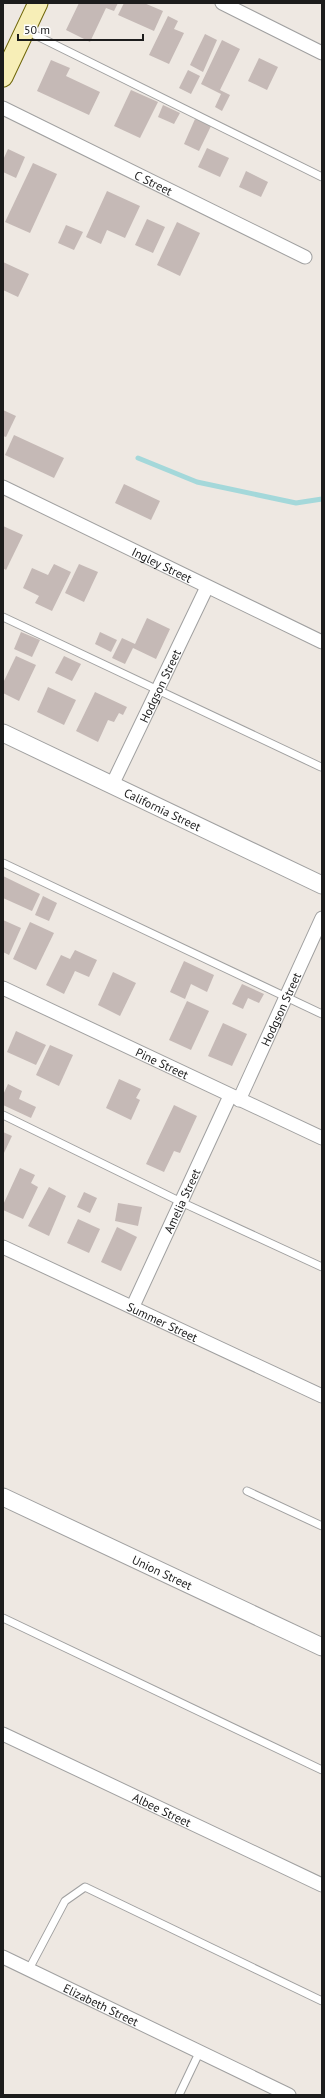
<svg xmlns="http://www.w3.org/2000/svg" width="325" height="2098" font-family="'PT Sans',sans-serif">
<rect width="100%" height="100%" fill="#eee8e2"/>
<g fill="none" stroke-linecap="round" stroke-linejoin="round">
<polyline stroke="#a4d8da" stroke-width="5" points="138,458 197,482 296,503 322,499"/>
</g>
<g fill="#c5b9b6">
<polygon points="79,3 118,3 114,11 106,8 90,42 66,30"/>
<polygon points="124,3 144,3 163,11 154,31 118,15"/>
<polygon points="168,16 178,21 174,29 184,33 169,64 149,55"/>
<polygon points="205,34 217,40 203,72 190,65"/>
<polygon points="222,40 240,49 220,90 230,95 222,111 215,107 221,94 201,84"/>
<polygon points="259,58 278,67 267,90 248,81"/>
<polygon points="51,60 70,68 66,76 100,92 89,115 37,91"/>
<polygon points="188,70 200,76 191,94 179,88"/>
<polygon points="131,90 158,102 140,138 114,126"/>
<polygon points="163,105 180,113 174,124 158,117"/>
<polygon points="195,119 211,126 199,151 184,144"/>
<polygon points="207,148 229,158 220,177 198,167"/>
<polygon points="8,149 25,157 16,178 3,172 3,160"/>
<polygon points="33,163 57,174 30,233 5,222"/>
<polygon points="246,171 268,182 261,197 239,187"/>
<polygon points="107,191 140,206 125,238 107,230 101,244 86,237"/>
<polygon points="147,219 165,227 153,253 135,245"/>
<polygon points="177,222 200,233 180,276 157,265"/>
<polygon points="66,225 83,232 74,250 58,243"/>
<polygon points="3,262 29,274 18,297 3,290"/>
<polygon points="3,410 16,416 6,437 3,436"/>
<polygon points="14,435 64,458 54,478 5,455"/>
<polygon points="124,484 160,501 151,520 115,503"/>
<polygon points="3,526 23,535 6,570 3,568"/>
<polygon points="54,564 71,572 52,611 35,603 39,596 23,588 32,568 48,575"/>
<polygon points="79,564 98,572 84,602 65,593"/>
<polygon points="147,618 170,629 156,659 133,648 125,664 112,658 122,638 135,644"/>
<polygon points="21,632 40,640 32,657 14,649"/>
<polygon points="100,632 117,640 111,652 95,644"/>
<polygon points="16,656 36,665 19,701 3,693 3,683"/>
<polygon points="64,656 81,664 72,681 55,673"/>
<polygon points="48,687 76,700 64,725 37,712"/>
<polygon points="95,692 127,707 123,715 119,713 114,722 108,720 98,742 76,731"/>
<polygon points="3,876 40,894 32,911 3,898"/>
<polygon points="43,896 57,903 49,921 35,915"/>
<polygon points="3,920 21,928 9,955 3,952"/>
<polygon points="30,922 54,933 36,970 13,959"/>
<polygon points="75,950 97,960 89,977 75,971 64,994 46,985 61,955 70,959"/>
<polygon points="184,961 214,975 207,992 191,984 185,999 170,992"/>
<polygon points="113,972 136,983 120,1016 98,1005"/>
<polygon points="242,984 264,994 259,1003 248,998 243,1009 232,1004"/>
<polygon points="187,1001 209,1011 191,1050 169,1040"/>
<polygon points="223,1023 247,1034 232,1066 208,1056"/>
<polygon points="16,1031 46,1045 36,1065 7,1052"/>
<polygon points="50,1045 73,1055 59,1086 36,1075"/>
<polygon points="119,1079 141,1089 136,1098 140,1100 131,1120 106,1108"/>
<polygon points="8,1084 22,1091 19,1099 36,1107 31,1118 3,1105 3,1095"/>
<polygon points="174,1105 197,1116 180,1153 174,1151 164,1172 146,1164"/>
<polygon points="3,1132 12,1136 3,1155"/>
<polygon points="20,1168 35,1175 31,1183 38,1187 23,1219 3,1210 3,1205"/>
<polygon points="49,1187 66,1196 49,1236 28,1226"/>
<polygon points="84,1192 97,1198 90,1213 77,1207"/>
<polygon points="118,1203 142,1207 138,1226 115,1221"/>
<polygon points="78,1219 100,1229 89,1253 67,1243"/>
<polygon points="117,1227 137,1237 121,1271 101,1262"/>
</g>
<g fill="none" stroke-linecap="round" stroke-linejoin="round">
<g stroke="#a0a0a0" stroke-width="9">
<g id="service">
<polyline points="27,31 322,177"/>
<polyline points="3,617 321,767"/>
<polyline points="3,863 322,1014"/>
<polyline points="3,1115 181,1202 322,1267"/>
<polyline points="247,1491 322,1526"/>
<polyline points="3,1618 322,1770"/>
<polyline points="29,1969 65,1901 85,1887 322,2001"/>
<polyline points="179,2095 199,2053"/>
</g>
</g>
<g stroke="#a0a0a0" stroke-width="15">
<g id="minor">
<polyline points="222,3 322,53"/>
<path id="s1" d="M3,108L305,257"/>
<path id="s2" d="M3,487L322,642"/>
<path id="s3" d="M112,785L207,587"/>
<path id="s4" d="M3,988L322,1138"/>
<path id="s5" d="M239,1100L322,918"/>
<path id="s6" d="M3,1247L322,1396"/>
<path id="s7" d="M133,1306L230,1096"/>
<path id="s8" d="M3,1734L322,1885"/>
<path id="s9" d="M3,1957L289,2095"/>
</g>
</g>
<g stroke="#a0a0a0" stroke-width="19">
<g id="tertiary">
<path id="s10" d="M3,733L322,885"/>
<path id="s11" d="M3,1497L322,1647"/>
</g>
</g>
<g stroke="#6f6608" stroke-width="21">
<polyline id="secondary" points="3,77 38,3"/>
</g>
<use href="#service" stroke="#fff" stroke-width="7"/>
<use href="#minor" stroke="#fff" stroke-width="13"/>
<use href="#tertiary" stroke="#fff" stroke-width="17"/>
<use href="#secondary" stroke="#f7eeb7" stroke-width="19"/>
</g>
<g text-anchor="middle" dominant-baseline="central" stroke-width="3" stroke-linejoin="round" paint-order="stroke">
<g font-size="12" fill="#1c1c1c" stroke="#fff">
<text stroke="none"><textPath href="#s1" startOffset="168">C Street</textPath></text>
<text stroke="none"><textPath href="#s2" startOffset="177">Ingley Street</textPath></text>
<text stroke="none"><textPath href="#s3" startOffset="110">Hodgson Street</textPath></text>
<text stroke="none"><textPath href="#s10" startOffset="177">California Street</textPath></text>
<text stroke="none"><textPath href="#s5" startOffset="100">Hodgson Street</textPath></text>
<text stroke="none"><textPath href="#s4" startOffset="176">Pine Street</textPath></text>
<text stroke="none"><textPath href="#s7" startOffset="116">Amelia Street</textPath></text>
<text stroke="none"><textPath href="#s6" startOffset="176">Summer Street</textPath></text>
<text stroke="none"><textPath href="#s11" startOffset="176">Union Street</textPath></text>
<text stroke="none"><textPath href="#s8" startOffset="176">Albee Street</textPath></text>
<text stroke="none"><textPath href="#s9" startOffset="109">Elizabeth Street</textPath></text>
</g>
</g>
<rect width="325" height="2098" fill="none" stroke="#1c1c1c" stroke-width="8"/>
<path d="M18 34v6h125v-6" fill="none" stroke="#1c1c1c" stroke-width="2"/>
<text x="24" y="34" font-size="12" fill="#1c1c1c" stroke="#ffffff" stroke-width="3" paint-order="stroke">50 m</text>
</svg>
